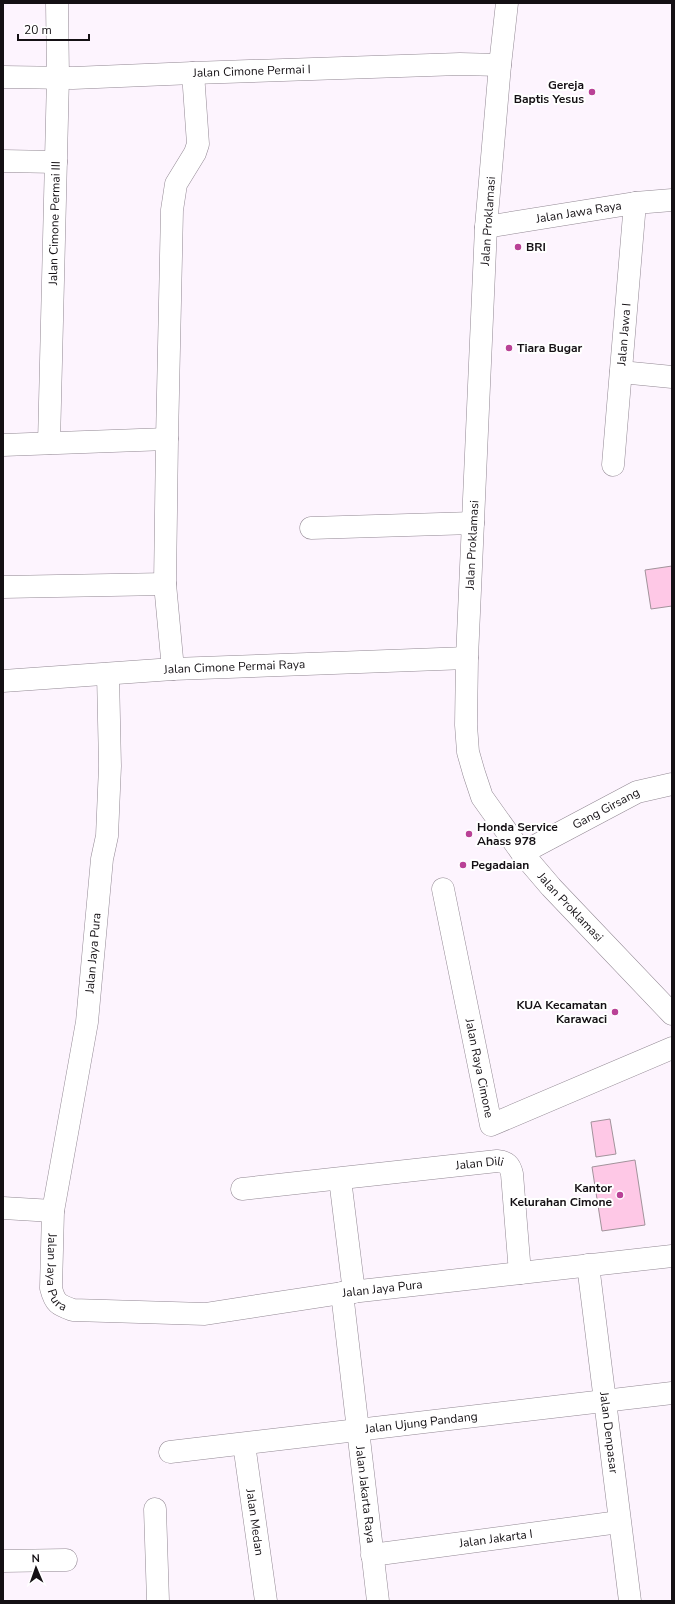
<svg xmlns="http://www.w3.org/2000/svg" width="675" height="1604" font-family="'Nunito Sans',sans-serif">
<rect width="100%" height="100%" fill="#fdf4fe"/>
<g fill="#fec8e6" stroke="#a2939b">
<polygon points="672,566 672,606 651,609 645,570"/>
<polygon points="610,1119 616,1154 596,1157 591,1122"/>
<polygon points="635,1160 645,1225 602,1231 592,1167"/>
</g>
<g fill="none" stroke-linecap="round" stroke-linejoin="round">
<g stroke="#928893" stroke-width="23">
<g id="minor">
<path id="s1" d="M3,77L73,78L193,73L460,64L500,65"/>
<polyline points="3,161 56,162"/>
<path id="s2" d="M486,227L635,203L672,200"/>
<polyline points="621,372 672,377"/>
<path id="s3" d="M49,443L58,77L57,3"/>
<polyline points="3,445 167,439"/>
<path id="s4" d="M613,465L635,203"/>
<polyline points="311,528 473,523"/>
<polyline points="3,587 165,584"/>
<polyline points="173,669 165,584 167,439 172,210 176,184 195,153 198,144 193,73"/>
<path id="s5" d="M108,674L110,766L107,836L102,859L87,1022L53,1211L51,1288C55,1304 59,1305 73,1310L205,1314L342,1293L672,1256"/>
<path id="s6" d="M3,681L173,669L467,658"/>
<path id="s7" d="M522,853L637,792L672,784"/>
<path id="s8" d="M443,889L491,1125L672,1048"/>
<polyline points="340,1179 354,1292"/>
<path id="s9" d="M242,1189L497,1161C507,1162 510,1165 512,1174L520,1273"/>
<polyline points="3,1208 53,1211"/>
<path id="s10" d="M588,1265L630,1601"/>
<path id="s11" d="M342,1293L378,1601"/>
<path id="s12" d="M244,1444L266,1601"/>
<path id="s13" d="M170,1452L672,1393"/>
<polyline points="155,1509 158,1601"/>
<path id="s14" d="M372,1555L619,1522"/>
<polyline points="3,1561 66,1560"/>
</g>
</g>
<g stroke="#928893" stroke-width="23">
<g id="major">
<path id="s15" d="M507,3L500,65L486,227L467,658L466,725L468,752L474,773L482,797L522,853L551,887L672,1014"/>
</g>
</g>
<use href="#minor" stroke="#fff" stroke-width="22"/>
<use href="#major" stroke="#fff" stroke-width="22"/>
</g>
<g fill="#b94196" stroke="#fff" stroke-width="1.5">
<circle cx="592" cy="92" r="4"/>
<circle cx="518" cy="247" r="4"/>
<circle cx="509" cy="348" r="4"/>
<circle cx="469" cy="834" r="4"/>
<circle cx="463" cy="865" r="4"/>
<circle cx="615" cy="1012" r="4"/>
<circle cx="620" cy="1195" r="4"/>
</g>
<g text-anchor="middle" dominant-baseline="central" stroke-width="4" stroke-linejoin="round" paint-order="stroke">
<g font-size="12" fill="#141014" stroke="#fff">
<text stroke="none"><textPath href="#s1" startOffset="249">Jalan Cimone Permai I</textPath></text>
<text stroke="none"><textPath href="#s2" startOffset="94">Jalan Jawa Raya</textPath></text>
<text transform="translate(488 221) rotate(-86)">Jalan Proklamasi</text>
<text stroke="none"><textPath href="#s3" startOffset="220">Jalan Cimone Permai III</textPath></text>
<text stroke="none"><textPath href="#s4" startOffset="131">Jalan Jawa I</textPath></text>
<text transform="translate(472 545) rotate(-87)">Jalan Proklamasi</text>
<text stroke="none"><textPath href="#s6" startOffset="232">Jalan Cimone Permai Raya</textPath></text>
<text stroke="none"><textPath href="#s7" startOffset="95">Gang Girsang</textPath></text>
<text stroke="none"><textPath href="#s15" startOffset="939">Jalan Proklamasi</textPath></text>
<text transform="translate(93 953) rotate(-85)">Jalan Jaya Pura</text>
<text stroke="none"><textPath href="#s8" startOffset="183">Jalan Raya Cimone</textPath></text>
<text stroke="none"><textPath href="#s9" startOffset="239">Jalan Dili</textPath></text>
<text stroke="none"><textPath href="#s5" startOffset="604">Jalan Jaya Pura</textPath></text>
<text stroke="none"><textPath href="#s5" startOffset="963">Jalan Jaya Pura</textPath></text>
<text stroke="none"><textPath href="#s13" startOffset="253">Jalan Ujung Pandang</textPath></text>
<text stroke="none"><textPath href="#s10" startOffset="169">Jalan Denpasar</textPath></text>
<text stroke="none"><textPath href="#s11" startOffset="203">Jalan Jakarta Raya</textPath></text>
<text stroke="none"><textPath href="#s12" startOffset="79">Jalan Medan</textPath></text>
<text stroke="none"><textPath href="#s14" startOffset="125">Jalan Jakarta I</textPath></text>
</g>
<g font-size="12" font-weight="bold" fill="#141014" stroke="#fff" text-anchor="start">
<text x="584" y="85" text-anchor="end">Gereja<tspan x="584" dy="14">Baptis Yesus</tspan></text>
<text x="526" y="247">BRI</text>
<text x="517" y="348">Tiara Bugar</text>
<text x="477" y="827">Honda Service<tspan x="477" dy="14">Ahass 978</tspan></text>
<text x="471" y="865">Pegadaian</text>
<text x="607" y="1005" text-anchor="end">KUA Kecamatan<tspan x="607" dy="14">Karawaci</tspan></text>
<text x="612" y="1188" text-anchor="end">Kantor<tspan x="612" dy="14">Kelurahan Cimone</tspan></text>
</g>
</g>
<rect width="675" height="1604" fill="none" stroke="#141014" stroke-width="8"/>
<g transform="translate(36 1568) rotate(358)" stroke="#ffffff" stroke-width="3" paint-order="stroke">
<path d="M0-3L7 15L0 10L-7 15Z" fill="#141014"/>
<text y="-6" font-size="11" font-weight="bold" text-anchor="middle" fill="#141014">N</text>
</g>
<path d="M18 34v6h71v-6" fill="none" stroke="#141014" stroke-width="2"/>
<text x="24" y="34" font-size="12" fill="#141014" stroke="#ffffff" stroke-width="3" paint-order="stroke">20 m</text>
</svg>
